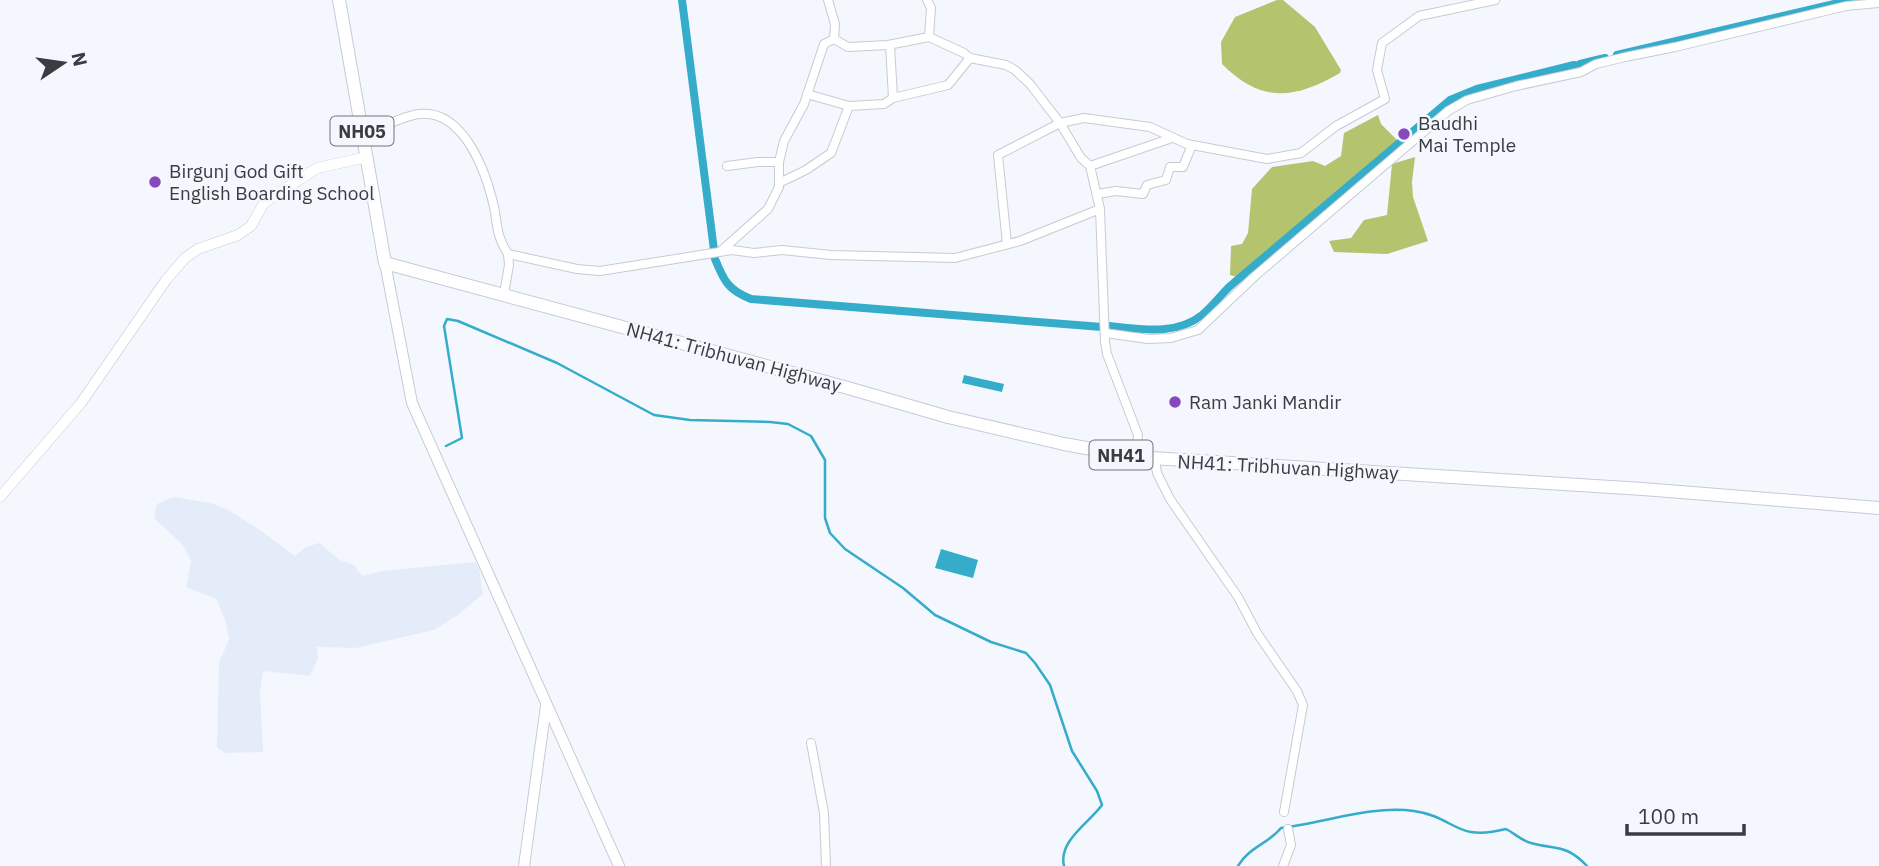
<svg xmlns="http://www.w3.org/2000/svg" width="1879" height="866" font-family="'IBM Plex Sans',sans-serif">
<rect width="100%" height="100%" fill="#f4f8fe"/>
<polygon fill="#e4ecf9" points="173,497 211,503 230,511 257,528 295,556 306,547 319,543 340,560 354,565 362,576 382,571 475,562 479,569 483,594 459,614 434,630 356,648 317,647 318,659 310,676 263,671 260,691 263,752 225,753 217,747 219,662 229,640 225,619 216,599 186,587 191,561 183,545 154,518 157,504"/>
<g fill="#b4c36e">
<path d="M1277,0H1283L1315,27L1341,70L1340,73C1295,99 1262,104 1222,64L1221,42L1235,17Z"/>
<polygon points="1378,115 1381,124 1401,144 1244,279 1230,275 1231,246 1242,244 1248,233 1252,189 1272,167 1313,161 1325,166 1341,156 1344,133"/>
<polygon points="1415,157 1412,182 1413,197 1428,241 1387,254 1334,252 1329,241 1351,238 1364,220 1387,215 1392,164"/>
</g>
<g fill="#35acca">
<polygon points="964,375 1004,384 1002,392 962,383"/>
<polygon points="941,549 978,560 973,578 935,568"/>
</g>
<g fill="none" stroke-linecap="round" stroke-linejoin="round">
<g stroke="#35acca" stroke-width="2.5">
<path d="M446,446L462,438L444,326L447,319L458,321L557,363L654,415L690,420L770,422L788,424L811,436L825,460V518L830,533L845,549L903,588L935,615L991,642L1026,653L1035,663L1050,685L1072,751L1097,791L1102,805C1089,823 1058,841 1064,866"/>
<path d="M1238,866C1249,847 1268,844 1281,828C1324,823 1371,805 1414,811C1456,817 1454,842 1506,829C1514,833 1522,841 1531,843C1557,850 1566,844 1587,866"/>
</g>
<g stroke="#35acca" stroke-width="8">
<polyline points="682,0 714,250"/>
<polyline points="1617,55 1851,0"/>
<polyline points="1580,64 1605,58"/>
<path d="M715,259C724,281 728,290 751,299L1102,327"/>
<path d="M1109,326C1140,329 1176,336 1202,315C1212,307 1220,296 1229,287L1450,100L1477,89L1574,65"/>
</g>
<g stroke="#c5cbd5" stroke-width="10">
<g id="minor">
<polyline points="828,0 835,24 834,39"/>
<polyline points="927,0 931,8 929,37 964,53 970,58 1006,65 1015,70 1030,84 1060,123 1081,158 1090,166 1100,209 1105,342 1107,354 1138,435 1136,457"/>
<polyline points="890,45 893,98"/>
<polyline points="807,94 849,106 884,104 893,98 948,85 970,58"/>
<path d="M363,135C381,129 401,116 419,114C464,109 486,172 494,207C498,227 496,235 508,254"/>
<polyline points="727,166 758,162 779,162"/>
<polyline points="1090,166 1172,138"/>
<polyline points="779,183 806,170 831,153 849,106"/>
<polyline points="1097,194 1116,191 1143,194 1147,185 1166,180 1170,167 1183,167 1192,145"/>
<polyline points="1007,244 998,155 1060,123 1084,118 1150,127 1187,144 1267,159 1301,153 1336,126 1385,99 1377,70 1382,43 1419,16 1495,0"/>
<polyline points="722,250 768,209 779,187 779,162 784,141 804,104 824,44 834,39 848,47 888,45 929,37"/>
<polyline points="504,294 509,265 508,254 577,269 600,271 732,250 754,253 782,250 831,255 955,258 1020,241 1100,209"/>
<polyline points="1105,333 1148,339 1171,338 1198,330 1255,276 1448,111 1467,100 1516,86 1581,72 1596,64 1625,57 1675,47 1846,6 1879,3"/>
<polyline points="1155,459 1157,473 1170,499 1238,597 1257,633 1297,691 1303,705 1284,812"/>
<polyline points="811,743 824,813 826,866"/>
<polyline points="1283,866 1291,845 1288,829"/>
</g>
</g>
<g stroke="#c5cbd5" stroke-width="11">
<polyline id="tertiary" points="0,497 81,403 166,280 185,258 198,249 238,235 251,226 264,203 317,168 367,157"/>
</g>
<g stroke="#c5cbd5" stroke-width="12">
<g id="secondary">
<polyline points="385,263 412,403 619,866"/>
<polyline points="524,866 546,706"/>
</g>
</g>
<g stroke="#c5cbd5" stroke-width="14">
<polyline id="trunk" points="339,0 385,263 848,388 948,417 1064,444 1136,457 1643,489 1879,508"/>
</g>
<use href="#minor" stroke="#fff" stroke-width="8"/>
<use href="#tertiary" stroke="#fff" stroke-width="10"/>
<use href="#secondary" stroke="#fff" stroke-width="10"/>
<use href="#trunk" stroke="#fff" stroke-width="12"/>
</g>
<g fill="#8748bd" stroke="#f4f8fe" stroke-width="2.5">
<circle cx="1404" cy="134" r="7"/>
<circle cx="155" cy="182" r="7"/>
<circle cx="1175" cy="402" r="7"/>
</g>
<g text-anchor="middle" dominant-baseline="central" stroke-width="5" stroke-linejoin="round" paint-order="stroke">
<g fill="#f4f8fe" stroke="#717479" stroke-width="2">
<rect x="330.5" y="116.5" width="63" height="29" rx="5"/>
<rect x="1089.5" y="440.5" width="63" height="29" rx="5"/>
</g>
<g font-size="18" font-weight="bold" fill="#393c40">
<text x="362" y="131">NH05</text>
<text x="1121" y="455">NH41</text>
</g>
<g font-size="19" fill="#393c40" stroke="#f4f8fe" text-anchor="start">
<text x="1418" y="123">Baudhi<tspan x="1418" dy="22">Mai Temple</tspan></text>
<text x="169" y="171">Birgunj God Gift<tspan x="169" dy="22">English Boarding School</tspan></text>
<text x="1189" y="402">Ram Janki Mandir</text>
</g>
<g font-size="19" fill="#393c40" stroke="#f4f8fe">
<text transform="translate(734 357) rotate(15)">NH41: Tribhuvan Highway</text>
<text transform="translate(1288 467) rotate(3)">NH41: Tribhuvan Highway</text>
</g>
</g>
<g transform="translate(63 63) rotate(77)" stroke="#f4f8fe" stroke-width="5" paint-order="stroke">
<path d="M0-5L12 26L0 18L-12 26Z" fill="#393c40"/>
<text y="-10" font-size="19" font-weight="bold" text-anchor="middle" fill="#393c40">N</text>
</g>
<path d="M1627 824v10h117v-10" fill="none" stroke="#393c40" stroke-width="3.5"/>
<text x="1638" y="824" font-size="21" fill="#393c40" stroke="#f4f8fe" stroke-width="5" paint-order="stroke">100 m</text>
</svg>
